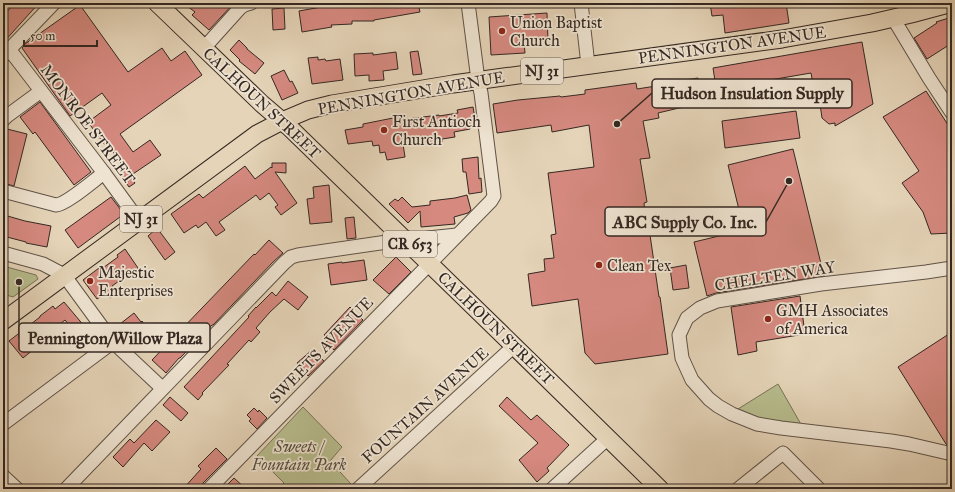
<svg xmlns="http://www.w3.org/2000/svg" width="955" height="492" font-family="'IM FELL Great Primer',serif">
<rect width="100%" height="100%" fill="#e5d4b8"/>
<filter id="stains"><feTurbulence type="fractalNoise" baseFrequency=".005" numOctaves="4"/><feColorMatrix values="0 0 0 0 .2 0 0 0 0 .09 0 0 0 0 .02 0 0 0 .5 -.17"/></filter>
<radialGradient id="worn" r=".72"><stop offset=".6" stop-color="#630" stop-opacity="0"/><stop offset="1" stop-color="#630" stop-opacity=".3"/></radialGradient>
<g fill="#b7bc8d" stroke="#767258">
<polygon points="3,266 36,275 38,279 13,297 3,294"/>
<polygon points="778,384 802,426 764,420 738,409"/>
<polygon points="303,407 342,447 330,461 351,484 346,489 279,489 284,483 257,456"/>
</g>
<g fill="#d5897f" stroke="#342822">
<polygon points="15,3 39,3 3,43 3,16"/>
<polygon points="183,3 234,3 209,30 192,15 195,12"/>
<polygon points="348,3 418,3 420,12 374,20 374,21 352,21 352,24 331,25 332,27 302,32 299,11 338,4 337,4"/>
<polygon points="710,3 786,3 789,23 725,33 723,15 712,16"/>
<polygon points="80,5 128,72 162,48 171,61 185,51 202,75 120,134 133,152 150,140 161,155 130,176 135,183 129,187 117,170 123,166 107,143 105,145 88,122 111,105 102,93 70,116 22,48 25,44"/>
<polygon points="284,8 285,29 273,30 272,9"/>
<polygon points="547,13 548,41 524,42 525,53 491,55 489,17"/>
<polygon points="952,17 952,43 927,59 914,38 937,23 936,22"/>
<polygon points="239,40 247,48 247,49 264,63 255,74 239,61 240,60 230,50"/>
<polygon points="862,42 873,104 835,126 835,123 829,124 822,118 818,90 814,90 811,73 735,86 735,90 717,94 713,68"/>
<polygon points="418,51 422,74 413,75 410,52"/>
<polygon points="396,52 398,69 383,71 384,80 369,81 369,75 355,76 354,54 373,53 373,55"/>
<polygon points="318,57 318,60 325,59 326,61 340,59 343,80 312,84 308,58"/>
<polygon points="284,70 290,82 292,81 298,93 282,100 271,76"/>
<polygon points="698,78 702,105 679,108 658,113 659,118 643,121 650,158 640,159 647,202 644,203 646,221 648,221 659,297 660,297 668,354 595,364 585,353 578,299 532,306 528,274 545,271 544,259 554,258 551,235 556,234 548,173 594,167 589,125 552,132 551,125 497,133 493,104 518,100 560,96 561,97 585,94 585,90 636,83 637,89 656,86 656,85 678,81"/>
<polygon points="926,91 952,131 952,233 931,234 923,212 902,183 919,171 883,117"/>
<polygon points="40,102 91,172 74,185 35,132 33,134 20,117"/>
<polygon points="473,107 476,124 469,125 470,129 454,132 455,137 442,139 442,142 422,145 422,142 403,144 405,157 387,160 385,152 380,153 379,145 373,146 372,141 348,144 345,130 363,127 363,124 398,117 399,120 439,115 439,116 458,113 457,110"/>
<polygon points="796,111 800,138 725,148 722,121"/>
<polygon points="7,129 27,134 14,186 3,183 3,145"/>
<polygon points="793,149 824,276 716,293 707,296 694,242 744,230 728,165"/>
<polygon points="478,157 479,179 481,178 482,192 469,194 466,172 463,172 462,159"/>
<polygon points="272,163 286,163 286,173 275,172 297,203 281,215 275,207 278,205 269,193 260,200 256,195 219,222 225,230 216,236 206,222 198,228 196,225 184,233 171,214 199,194 203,198 245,166 255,179 271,167 272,168"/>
<polygon points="329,185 332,222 310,224 307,199 314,198 313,187"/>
<polygon points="467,195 471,210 468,213 454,217 455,224 421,227 420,211 408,223 389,204 395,199 398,201 402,197 412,207 430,205 430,201 455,198"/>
<polygon points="111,197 124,214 78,248 65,230"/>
<polygon points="4,215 25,221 51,226 47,247 26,243 26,242 3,236 3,221"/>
<polygon points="354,217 356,238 347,239 345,218"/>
<polygon points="157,228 175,252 165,260 148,236"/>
<polygon points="269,240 283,253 273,262 213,325 212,325 180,358 179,358 166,373 152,360 254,254 255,255"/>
<polygon points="125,249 138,268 131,274 130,273 112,286 117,293 110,298 106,293 97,299 83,280 99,268 100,270 118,257 117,255"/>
<polygon points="396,257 411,272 389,294 373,280"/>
<polygon points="364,260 367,280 331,285 328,264 342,262 342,263"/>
<polygon points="686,265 689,288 673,290 670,268"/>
<polygon points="288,281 308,297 298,310 284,299 270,312 256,328 260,332 251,342 249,340 227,364 229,365 202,393 203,394 198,400 184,387 249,317 248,316 256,307 256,308 272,292 276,296"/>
<polygon points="800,296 805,334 756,342 757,351 738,355 731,307"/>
<polygon points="64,302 85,327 79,332 76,330 73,330 65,320 51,331 48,327 34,339 39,345 23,358 9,341 40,317 40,316 53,306 55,309"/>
<polygon points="350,307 363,320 334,350 326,342 329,340 324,335"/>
<polygon points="134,313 141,322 142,321 149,332 134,344 120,324"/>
<polygon points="952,332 952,446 946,444 898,367"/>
<polygon points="312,350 324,361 308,376 297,363"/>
<polygon points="170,397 188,413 181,421 163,405"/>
<polygon points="507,397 531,420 537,415 569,445 547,468 549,471 537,482 519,460 538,443 499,406"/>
<polygon points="254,408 258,412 259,410 267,418 257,429 249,421 251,419 247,415"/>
<polygon points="156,420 170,432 152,451 144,443 123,467 113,457 130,439 134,443"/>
<polygon points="216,448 227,459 203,483 201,489 183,489 201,469 198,466"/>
<polygon points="234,478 246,489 223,489"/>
</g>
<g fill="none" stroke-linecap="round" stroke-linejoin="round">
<g stroke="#605348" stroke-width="15">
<g id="minor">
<polyline points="581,3 588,65"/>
<polyline points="893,18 929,78 952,113"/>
<polyline points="204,48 240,8 244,5 251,3"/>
<polyline points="9,49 104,173 139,221"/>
<polyline points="3,56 54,3"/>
<polyline points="3,120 7,116 41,91"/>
<path d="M3,191L56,205C67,204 94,180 104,173"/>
<polyline points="3,253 43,264 64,275 113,342 162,388"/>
<polyline points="952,268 926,272 821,284 717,301 700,308 687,318 679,335 682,358 692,380 709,399 718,406 732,414 757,424 781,428 891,441 909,444 952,454"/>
<polyline points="3,424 113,342"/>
<polyline points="3,476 17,489"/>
<polyline points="66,489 284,263 291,257 298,255 387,242 407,242 428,238 457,235"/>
<polyline points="209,489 491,201 494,196 481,93 478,80 468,3"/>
<polyline points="358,489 514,346"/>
<polyline points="552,489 608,438"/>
<polyline points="738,489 783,453 819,489"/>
</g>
</g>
<g stroke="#342822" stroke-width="19">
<g id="major">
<polyline points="157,3 262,104 289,127 514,346 660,489"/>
<polyline points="3,321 257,134 282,121 308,110 332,104 453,84 782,39 872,23 911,14 952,3"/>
</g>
</g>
<use href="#minor" stroke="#eee3d1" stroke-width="13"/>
<use href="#major" stroke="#e5d4b8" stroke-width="17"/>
</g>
<g fill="#8f2418" stroke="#eee3d1" stroke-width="1.5">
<circle cx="502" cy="31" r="4"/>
<circle cx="384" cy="130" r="4"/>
<circle cx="599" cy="265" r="4"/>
<circle cx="90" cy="281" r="4"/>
<circle cx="768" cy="319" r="4"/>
</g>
<g text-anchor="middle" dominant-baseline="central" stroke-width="3.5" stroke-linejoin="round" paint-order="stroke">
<g fill="#eee3d1" stroke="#6c6056" stroke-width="1">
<rect x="521" y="58" width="42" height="26" rx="3"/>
<rect x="120" y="206" width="42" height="26" rx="3"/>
<rect x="383" y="231" width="54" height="26" rx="3"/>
</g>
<g font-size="15" font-weight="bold" fill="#342822">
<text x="542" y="71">NJ 31</text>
<text x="141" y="219">NJ 31</text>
<text x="410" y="244">CR 653</text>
</g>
<g font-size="16" fill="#342822" stroke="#eee3d1" text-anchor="start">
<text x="510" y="22">Union Baptist<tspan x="510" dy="18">Church</tspan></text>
<text x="392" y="121">First Antioch<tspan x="392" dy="18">Church</tspan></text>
<text x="607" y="265">Clean Tex</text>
<text x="98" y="272">Majestic<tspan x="98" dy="18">Enterprises</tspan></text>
<text x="776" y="310">GMH Associates<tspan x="776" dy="18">of America</tspan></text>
</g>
<g font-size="16" fill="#342822" stroke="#eee3d1">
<text transform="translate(732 45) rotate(-8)">PENNINGTON AVENUE</text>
<text transform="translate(411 93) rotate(-10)">PENNINGTON AVENUE</text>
<text transform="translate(262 103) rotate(43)">CALHOUN STREET</text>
<text transform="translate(88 124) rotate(53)">MONROE STREET</text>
<text transform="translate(775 276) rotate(-9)">CHELTEN WAY</text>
<text transform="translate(496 328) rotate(44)">CALHOUN STREET</text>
<text transform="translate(321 350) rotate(-46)">SWEETS AVENUE</text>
<text transform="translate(425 405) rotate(-42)">FOUNTAIN AVENUE</text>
</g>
<g font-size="16" font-style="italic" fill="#554d3d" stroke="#eee3d1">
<text x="299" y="446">Sweets /<tspan x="299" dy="18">Fountain Park</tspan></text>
</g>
</g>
<path fill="none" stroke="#342822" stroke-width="1.5" d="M617 124L652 93M789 181L766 222M19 282L19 338"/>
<g fill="#342822" stroke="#eee3d1" stroke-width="1.5">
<circle cx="617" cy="124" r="4"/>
<circle cx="789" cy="181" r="4"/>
<circle cx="19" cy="282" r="4"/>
</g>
<g fill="#eee3d1" stroke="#342822" stroke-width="1.5">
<rect x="652" y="79" width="200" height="29" rx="4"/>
<rect x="605" y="207" width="161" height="29" rx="4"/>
<rect x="19" y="323" width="191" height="29" rx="4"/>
</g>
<g font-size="17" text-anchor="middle" font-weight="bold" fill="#342822">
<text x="752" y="99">Hudson Insulation Supply</text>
<text x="685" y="228">ABC Supply Co. Inc.</text>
<text x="115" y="344">Pennington/Willow Plaza</text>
</g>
<rect width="955" height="492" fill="none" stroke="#e5d4b8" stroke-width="16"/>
<rect x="4" y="4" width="947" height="484" fill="none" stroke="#342822" stroke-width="2"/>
<rect x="8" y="8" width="939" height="476" fill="none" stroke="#342822"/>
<path d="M24 40v6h73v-6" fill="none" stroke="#342822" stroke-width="2"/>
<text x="30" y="40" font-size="12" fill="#342822" stroke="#eee3d1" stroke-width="3" paint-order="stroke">50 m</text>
<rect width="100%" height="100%" filter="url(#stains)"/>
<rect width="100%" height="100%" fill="url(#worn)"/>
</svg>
